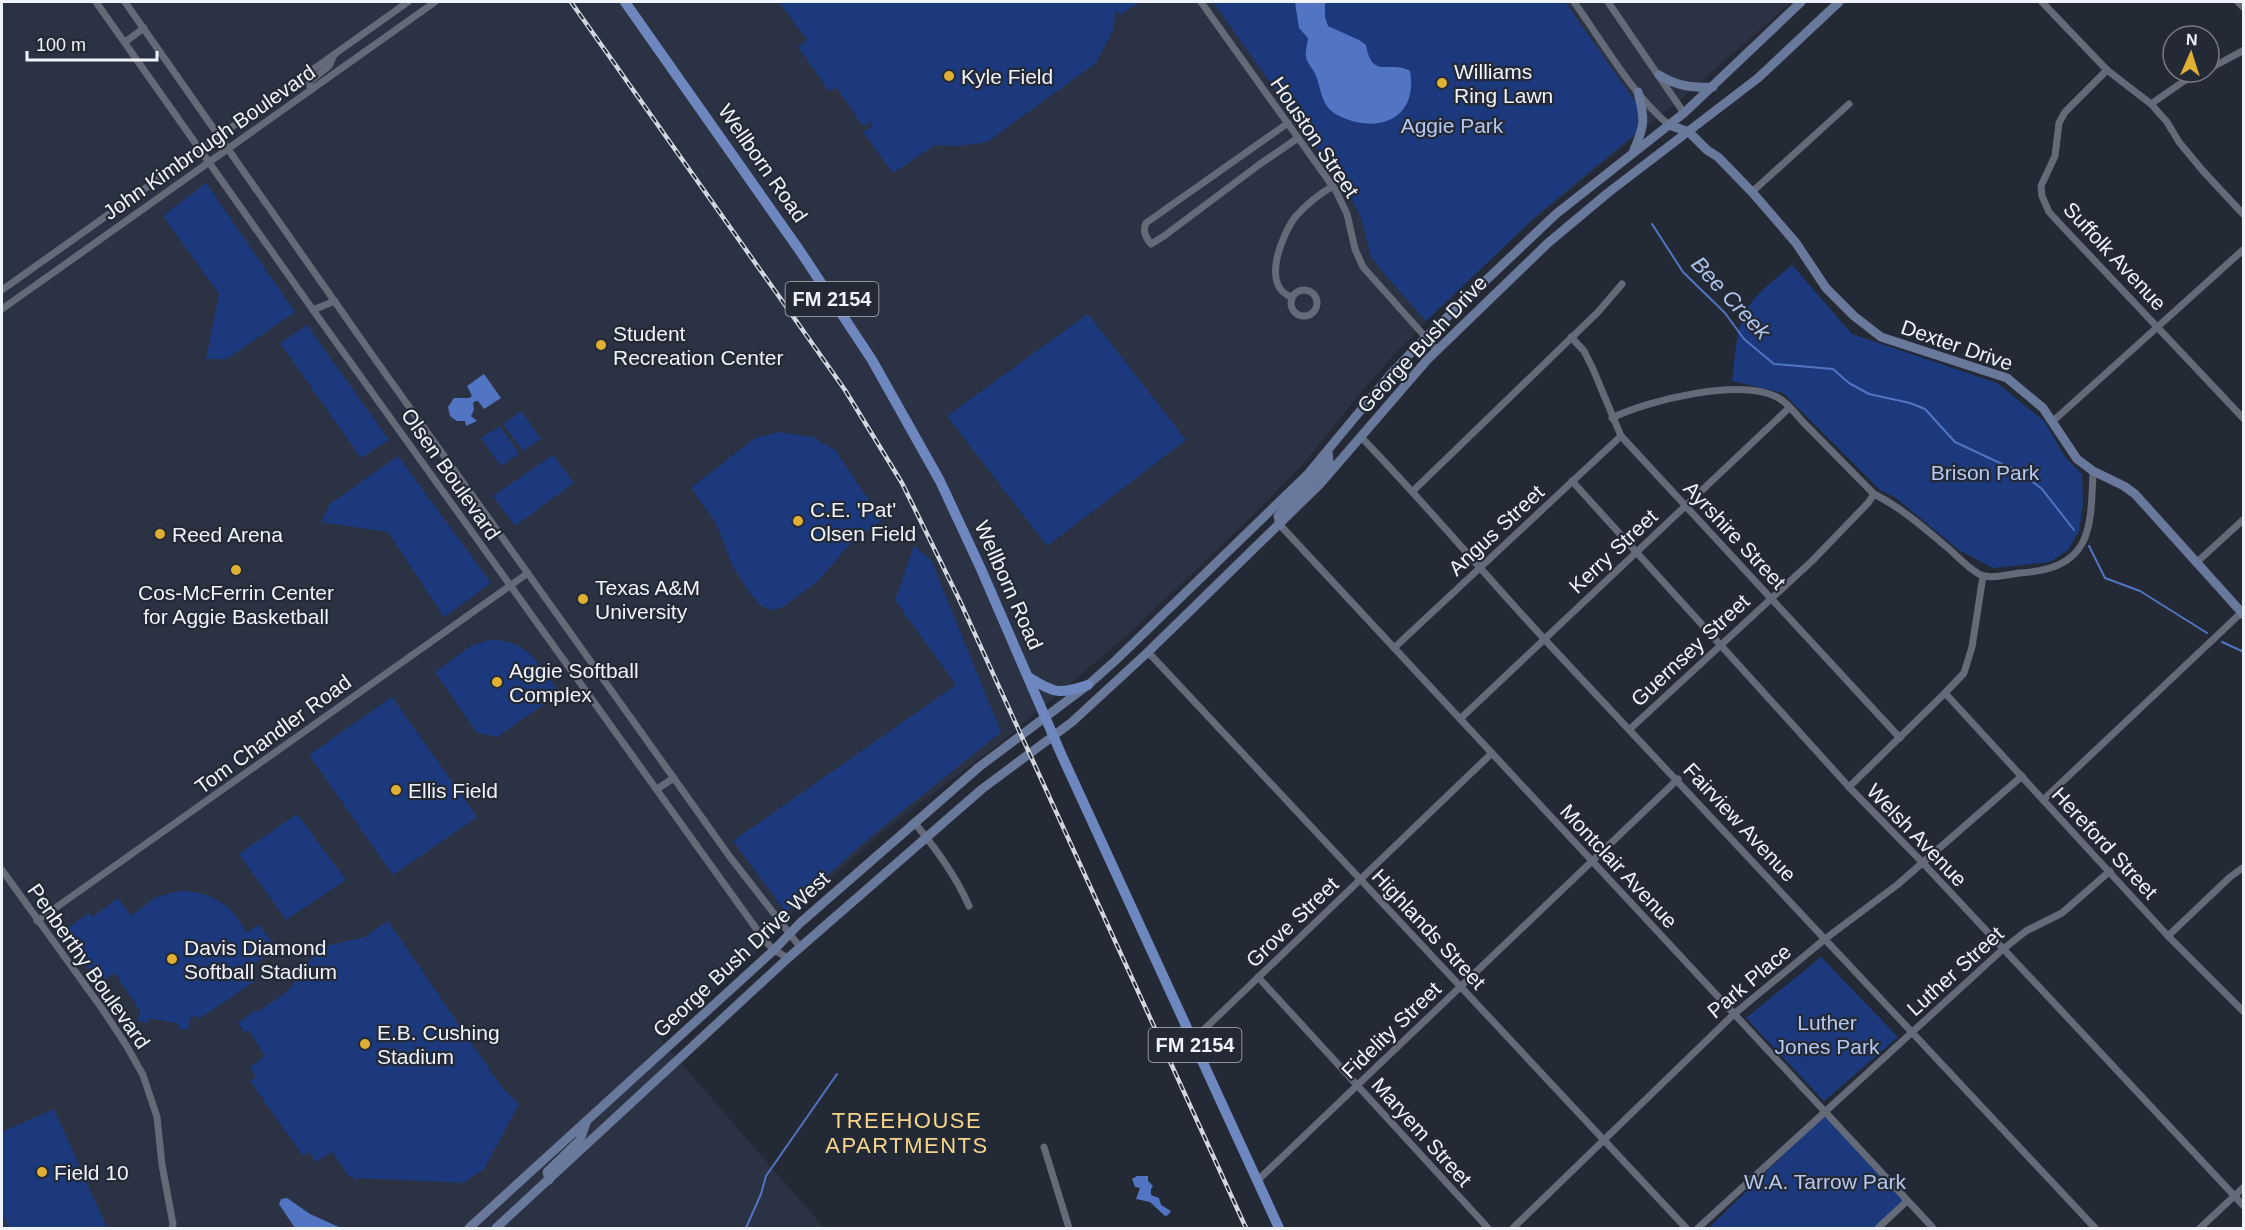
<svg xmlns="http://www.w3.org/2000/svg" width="2245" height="1230" font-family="Arial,sans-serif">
<rect width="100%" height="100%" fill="#242a35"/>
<polygon fill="#2a3243" points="2,2 1791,2 1681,99 1525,227 1434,314 1392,357 1358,396 1303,464 1246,522 1124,638 1005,739 880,834 787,917 752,956 661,1040 824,1228 2,1228"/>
<g fill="#1c397e">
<polygon points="779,2 1140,2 1120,15 1116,10 1113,31 1096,63 987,142 958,146 935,145 893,173 863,132 872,126 871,122 863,126 837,88 829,91 798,47 807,40"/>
<polygon points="1213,2 1565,2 1638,106 1640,130 1536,216 1426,321 1380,269 1371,256 1360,215 1347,190"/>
<polygon points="206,183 295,312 227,359 206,359 219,294 163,216"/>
<path d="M1792,265L1852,334L1997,383L2044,421L2065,457L2082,474L2083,504L2079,531L2068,550L2050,562L1993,568L1959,550L1896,498L1880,490L1783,393L1732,381C1735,361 1735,338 1742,320C1750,296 1774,281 1792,265Z"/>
<polygon points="1088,314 1186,440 1047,546 947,416"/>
<polygon points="307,325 389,440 361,458 280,343"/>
<polygon points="521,411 541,439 523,451 503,424"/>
<polygon points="500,426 519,454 501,466 481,438"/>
<polygon points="778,432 813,437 836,451 882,520 849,545 818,581 781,608 772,610 761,606 750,593 733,567 716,523 691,488 755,438"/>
<polygon points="553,455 574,483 515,526 493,496"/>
<polygon points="398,456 491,583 444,617 388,532 321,522 330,504"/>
<polygon points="914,546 931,560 1001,732 874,834 786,912 733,841 956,685 895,600"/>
<path d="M489,640C529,639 539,665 560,693L497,737L477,733L435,672L471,646Z"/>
<polygon points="392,697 477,817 393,875 309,755"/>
<polygon points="297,814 346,880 286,920 239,854"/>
<path d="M180,891C211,891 234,906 246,933L259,925L277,948L247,969L255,981L199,1019L196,1015L190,1019L188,1030L178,1028L179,1024L149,1018L148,1023L138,1021L140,1011L115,973L98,983L63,931L89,913L92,917L118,898L131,916L156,897Z"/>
<polygon points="388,921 503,1089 519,1104 484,1169 463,1183 359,1178 355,1181 352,1176 349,1177 332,1152 316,1162 309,1152 303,1156 250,1081 256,1077 250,1067 265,1056 249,1030 245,1033 238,1023 255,1010 258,1012 289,990 318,948 365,937"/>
<polygon points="1821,957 1898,1037 1824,1101 1746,1018"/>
<polygon points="54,1109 107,1228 9,1228 2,1212 2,1132"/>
<polygon points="1826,1113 1907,1201 1878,1228 1709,1228"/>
</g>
<g fill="#5175c2">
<path d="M1295,2H1325V17L1328,26L1359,40L1366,45C1372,81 1391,59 1410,71C1418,115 1384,133 1346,119C1339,116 1332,113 1327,106C1321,98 1320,86 1316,76C1315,72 1311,68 1309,64C1303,55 1307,48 1308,38L1299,28Z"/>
<polygon points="484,374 501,398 484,409 478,401 475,401 473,403 474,410 471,416 477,421 466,426 465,421 457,421 450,416 448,407 454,398 469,398 472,396 467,386"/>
<polygon points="1137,1176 1148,1176 1148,1181 1153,1186 1151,1189 1151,1195 1159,1198 1161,1205 1171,1211 1168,1215 1165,1216 1150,1202 1136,1199 1140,1188 1135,1187 1132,1179"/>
<polygon points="287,1198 310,1214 341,1228 295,1228 279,1204 281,1199"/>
</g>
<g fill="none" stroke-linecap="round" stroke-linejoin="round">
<g stroke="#5175c2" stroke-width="2">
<polyline points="1652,224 1683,272 1725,313 1744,339 1774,364 1833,369 1849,383 1869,394 1910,403 1925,409 1955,442 2019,472 2042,489 2074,530"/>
<polyline points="2089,546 2105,578 2140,591 2207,633"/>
<polyline points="2222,642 2244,652"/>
<polyline points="746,1228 761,1194 766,1176 837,1074"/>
</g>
<g stroke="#646a77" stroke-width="7">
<polyline points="96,2 313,310 765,941 774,950 788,958"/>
<polyline points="125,2 375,359 730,857 800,947"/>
<polyline points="1201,2 1336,191 1347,214 1355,249 1363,267 1437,350"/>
<path d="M1574,2C1603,42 1631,93 1669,125"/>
<polyline points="1608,2 1684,113"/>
<polyline points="2042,2 2107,70 2151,104 2167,122 2179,142 2203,171 2244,215"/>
<polyline points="2238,2 2244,8"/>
<polyline points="125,42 144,28"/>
<polyline points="2209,69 2244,50"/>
<polyline points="2107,70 2065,112 2059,123 2055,156 2041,186 2042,196 2049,212 2061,225 2244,419"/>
<polyline points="311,90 309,82 329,66 334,55"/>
<polyline points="2151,104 2184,81 2202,72"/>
<path d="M1288,123L1146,223C1142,231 1146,238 1151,244L1164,236L1260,164L1298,138"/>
<polyline points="1752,192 1849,104"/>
<circle cx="1304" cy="303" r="13"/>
<polyline points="2,290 408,2"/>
<path d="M1292,297C1260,287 1282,234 1296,216C1307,204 1319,194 1333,186"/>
<polyline points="2,309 435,2"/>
<polyline points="313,310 335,301"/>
<polyline points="1571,337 1584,351 1593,369 1621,436 1900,738"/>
<path d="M1612,418C1649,400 1739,378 1777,397C1787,402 1796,414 1803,422C1827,446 1850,470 1874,494C1902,508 1924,528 1948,548C1958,557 1968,568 1979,574C1989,580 2009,574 2020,573C2091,568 2091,532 2093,471"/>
<polyline points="2052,422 2244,249"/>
<path d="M1361,437C1425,503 1484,574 1547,642C1730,837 1913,1032 2095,1228"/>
<polyline points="1572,481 1849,787 1923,863 2244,1206"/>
<polyline points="1413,491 1598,312 1622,284"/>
<polyline points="1280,525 1933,1228"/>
<polyline points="2196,563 2244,519"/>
<polyline points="1394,648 1621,436"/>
<polyline points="1148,652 1686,1228"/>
<polyline points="1945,693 2168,936 2244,1012"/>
<polyline points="1460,719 1789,408"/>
<polyline points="1630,729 1812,561 1868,503 1874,494"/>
<polyline points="1849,787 1945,693 1964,673 1972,647 1983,576"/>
<polyline points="657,789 674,778"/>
<polyline points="2043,800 2241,613"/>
<path d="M914,822C935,848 955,874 969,906"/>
<polyline points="2,870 103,1010 126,1045 143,1075 157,1117 162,1165 173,1224 172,1228"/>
<polyline points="37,921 528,573"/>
<polyline points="2168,936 2230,877 2244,867"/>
<polyline points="1258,977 1488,1228"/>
<polyline points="1193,1040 1492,753"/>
<polyline points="1044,1147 1069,1228"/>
<polyline points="1257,1181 1678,779"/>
<polyline points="1513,1228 1734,1014 1825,939 1897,885 2022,776"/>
<polyline points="1698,1228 2002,950 2026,931 2062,913 2110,871"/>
<polyline points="1878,1228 1907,1201"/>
<polyline points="2200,1228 2244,1187"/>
</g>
<g stroke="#69799b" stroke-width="9">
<path d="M1659,75C1677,86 1691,88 1713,87"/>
<polyline points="1669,125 1689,132 1707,150 1718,157 1752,192 1796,243 1826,288 1854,316 1881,337 2007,378 2043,408 2077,459 2093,471 2124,486 2135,494 2244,615"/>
<path d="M1634,150C1645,125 1645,119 1638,92"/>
<polyline points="1280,525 1278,516 1329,462 1328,452"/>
<polyline points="549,1180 547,1172 580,1140 586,1123"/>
<polyline points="469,1228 774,950 800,923 979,767 1088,685 1116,660 1307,475 1390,375 1425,338 1556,214 1684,113 1801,2"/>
<polyline points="496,1228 788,958 982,789 1072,722 1148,652 1320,484 1427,360 1548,243 1609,192 1758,78 1839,2"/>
</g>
<g stroke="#6e87bf" stroke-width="10">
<polyline points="625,2 800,251 872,360 940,481 981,569 1062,756 1279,1228"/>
<path d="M1030,678C1055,694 1060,694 1088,685"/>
</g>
<g stroke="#d2d6de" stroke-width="4.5">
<polyline id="rail" points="571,2 845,390 902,483 959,599 1246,1228"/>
</g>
<use href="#rail" stroke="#242a35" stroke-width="2" stroke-dasharray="7" stroke-linecap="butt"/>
</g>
<g fill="#e0b034" stroke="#242a35" stroke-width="2">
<circle cx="949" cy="76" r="6"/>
<circle cx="1442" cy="83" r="6"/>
<circle cx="601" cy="345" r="6"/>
<circle cx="798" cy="521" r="6"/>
<circle cx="160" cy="534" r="6"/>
<circle cx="236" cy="570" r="6"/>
<circle cx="583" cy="599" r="6"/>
<circle cx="497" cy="682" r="6"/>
<circle cx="396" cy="790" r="6"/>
<circle cx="172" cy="959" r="6"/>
<circle cx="365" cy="1044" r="6"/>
<circle cx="42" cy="1172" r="6"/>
</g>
<g text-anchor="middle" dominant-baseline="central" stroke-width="4.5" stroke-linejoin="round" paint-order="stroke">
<g fill="#242a35" stroke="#b2b7c0" stroke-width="1.5">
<rect x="785.5" y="282" width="93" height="34" rx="4.5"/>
<rect x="1148.5" y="1028" width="93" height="34" rx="4.5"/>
</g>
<g font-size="20" font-weight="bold" fill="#eff3fb">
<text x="832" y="299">FM 2154</text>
<text x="1195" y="1045">FM 2154</text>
</g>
<g font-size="21" fill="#eff3fb" stroke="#242a35" text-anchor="start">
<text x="1454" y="71">Williams<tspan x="1454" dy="24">Ring Lawn</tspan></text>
<text x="961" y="76">Kyle Field</text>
<text x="613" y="333">Student<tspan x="613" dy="24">Recreation Center</tspan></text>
<text x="810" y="509">C.E. 'Pat'<tspan x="810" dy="24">Olsen Field</tspan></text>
<text x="172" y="534">Reed Arena</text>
<text x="595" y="587">Texas A&amp;M<tspan x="595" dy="24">University</tspan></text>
<text x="236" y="592" text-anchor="middle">Cos-McFerrin Center<tspan x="236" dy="24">for Aggie Basketball</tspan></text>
<text x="509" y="670">Aggie Softball<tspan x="509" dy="24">Complex</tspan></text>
<text x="408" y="790">Ellis Field</text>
<text x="184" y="947">Davis Diamond<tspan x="184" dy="24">Softball Stadium</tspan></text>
<text x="377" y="1032">E.B. Cushing<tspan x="377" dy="24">Stadium</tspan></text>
<text x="54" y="1172">Field 10</text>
</g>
<g font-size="21" fill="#b4c8f2" stroke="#242a35">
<text x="1452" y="125">Aggie Park</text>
<text x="1985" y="472">Brison Park</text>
<text x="1827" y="1022">Luther<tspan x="1827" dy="24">Jones Park</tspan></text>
<text x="1825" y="1181">W.A. Tarrow Park</text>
</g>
<g font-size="21" fill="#eff3fb" stroke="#242a35">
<text transform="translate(1315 137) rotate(56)">Houston Street</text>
<text transform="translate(209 142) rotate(-35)">John Kimbrough Boulevard</text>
<text transform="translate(763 163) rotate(55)">Wellborn Road</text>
<text transform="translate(2115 256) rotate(47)">Suffolk Avenue</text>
<text transform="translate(1422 344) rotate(-47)">George Bush Drive</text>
<text transform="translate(1957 345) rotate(19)">Dexter Drive</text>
<text transform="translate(451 474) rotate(55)">Olsen Boulevard</text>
<text transform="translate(1496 530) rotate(-43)">Angus Street</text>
<text transform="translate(1735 535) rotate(47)">Ayrshire Street</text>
<text transform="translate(1613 551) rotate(-43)">Kerry Street</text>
<text transform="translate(1009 585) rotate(66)">Wellborn Road</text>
<text transform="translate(1690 650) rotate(-43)">Guernsey Street</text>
<text transform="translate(273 734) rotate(-36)">Tom Chandler Road</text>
<text transform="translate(1740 822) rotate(47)">Fairview Avenue</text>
<text transform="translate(1917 835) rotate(46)">Welsh Avenue</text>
<text transform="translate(2105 843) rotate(47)">Hereford Street</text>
<text transform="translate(1619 866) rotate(47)">Montclair Avenue</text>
<text transform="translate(1292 922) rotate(-44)">Grove Street</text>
<text transform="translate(1429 929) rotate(47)">Highlands Street</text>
<text transform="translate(741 954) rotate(-43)">George Bush Drive West</text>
<text transform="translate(89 966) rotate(55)">Penberthy Boulevard</text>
<text transform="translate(1955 971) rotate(-42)">Luther Street</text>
<text transform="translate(1749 981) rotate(-40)">Park Place</text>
<text transform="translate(1391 1030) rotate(-44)">Fidelity Street</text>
<text transform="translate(1422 1132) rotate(48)">Maryem Street</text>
</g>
<g font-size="22" font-style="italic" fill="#afc4ed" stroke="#242a35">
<text transform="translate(1731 298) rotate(47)">Bee Creek</text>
</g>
<g font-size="22" letter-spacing="1.5" fill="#f7d68c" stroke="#242a35">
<text x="907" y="1120">TREEHOUSE<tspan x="907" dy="25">APARTMENTS</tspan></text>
</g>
</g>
<rect width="2245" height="1230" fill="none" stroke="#eff3fb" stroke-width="6"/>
<g transform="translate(2191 54) rotate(3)"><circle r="28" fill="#242a35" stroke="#757a84" stroke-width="1.5"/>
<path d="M0-4.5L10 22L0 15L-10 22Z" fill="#e0b034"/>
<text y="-9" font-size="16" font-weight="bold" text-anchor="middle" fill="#eff3fb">N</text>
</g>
<path d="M27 51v9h130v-9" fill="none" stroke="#eff3fb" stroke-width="3"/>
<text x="36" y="51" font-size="18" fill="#eff3fb" stroke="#242a35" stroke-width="4.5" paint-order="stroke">100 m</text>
</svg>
